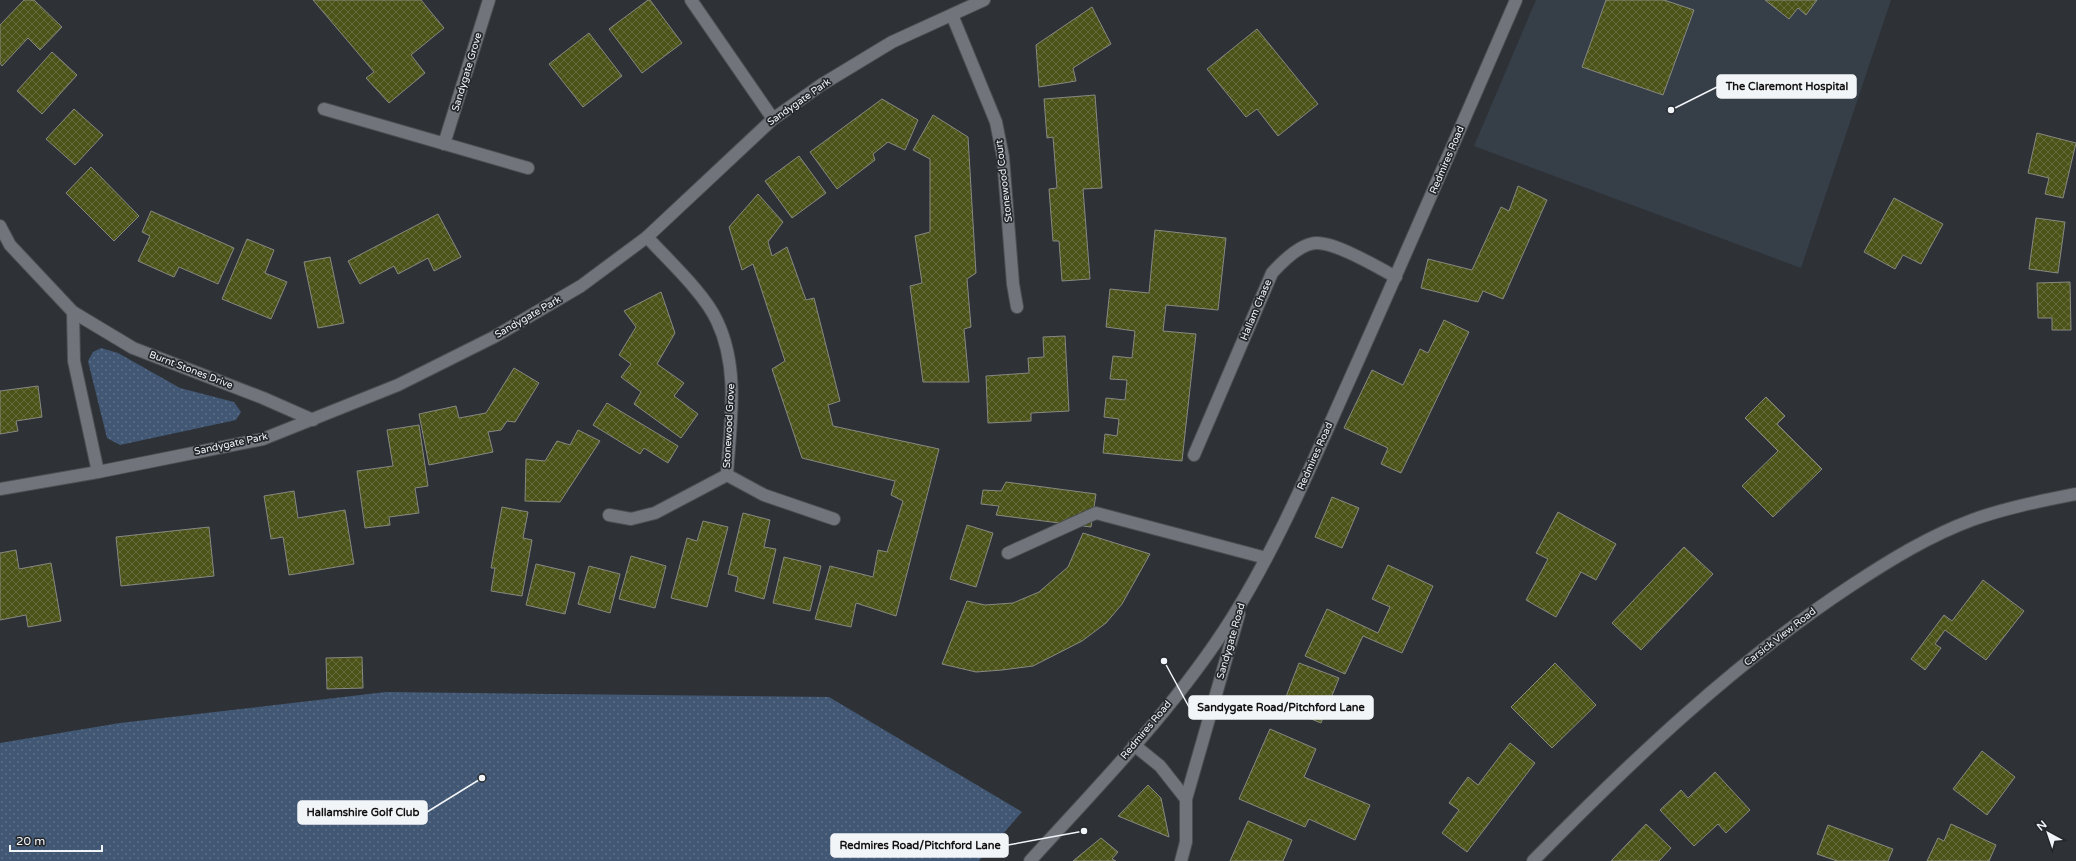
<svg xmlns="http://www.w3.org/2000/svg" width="2076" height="861" font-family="'Varela Round',sans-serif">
<defs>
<pattern id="grass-dots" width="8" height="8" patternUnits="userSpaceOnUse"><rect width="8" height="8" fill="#415773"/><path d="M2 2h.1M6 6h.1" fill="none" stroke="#5d7088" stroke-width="1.8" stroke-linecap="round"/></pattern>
<pattern id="building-cross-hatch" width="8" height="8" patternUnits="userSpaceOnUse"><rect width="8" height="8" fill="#4c5319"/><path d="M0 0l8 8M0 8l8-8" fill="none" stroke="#666c3b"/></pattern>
</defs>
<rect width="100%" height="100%" fill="#2e3237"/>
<polygon fill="#363e48" points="1536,0 1891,0 1801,268 1474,146"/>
<g fill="url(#grass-dots)">
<polygon points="101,348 118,353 180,388 234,402 241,412 236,420 120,445 107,438 88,361 93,352"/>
<polygon points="386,692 829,697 1022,812 979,861 0,861 0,743 120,723"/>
</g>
<g fill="url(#building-cross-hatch)" stroke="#878982">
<polygon points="24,0 34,0 62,27 40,50 28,38 2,66 0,63 0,25"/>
<polygon points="313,0 421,0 444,28 411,55 425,73 389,103 366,78 374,72"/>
<polygon points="648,0 650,0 682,43 642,73 609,29"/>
<polygon points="1606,0 1664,0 1694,10 1663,95 1582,67"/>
<polygon points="1765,0 1817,0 1806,15 1798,8 1789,19"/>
<polygon points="1092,7 1111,44 1073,68 1076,81 1039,87 1036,45"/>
<polygon points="1257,29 1318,104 1278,136 1257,109 1246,117 1207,69"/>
<polygon points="589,33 622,76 583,107 549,64"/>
<polygon points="52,52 77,75 42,114 17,91"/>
<polygon points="1095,95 1102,188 1083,189 1090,279 1062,281 1059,241 1053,241 1049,189 1057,188 1053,137 1047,138 1044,99"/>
<polygon points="882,99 918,120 905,150 888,142 873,154 875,160 837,189 810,152"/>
<polygon points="74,109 103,135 75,165 46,139"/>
<polygon points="933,115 968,137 976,273 967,279 971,327 964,329 969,382 923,382 910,286 922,283 915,236 930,232 930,159 913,150"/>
<polygon points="2037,133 2076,143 2063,198 2045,194 2049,178 2028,173"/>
<polygon points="799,156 826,193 792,218 765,181"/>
<polygon points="91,167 139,216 114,241 66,193"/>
<polygon points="1518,186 1547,200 1503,299 1483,291 1478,302 1421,288 1428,259 1472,270 1501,207 1509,211"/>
<polygon points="758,194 783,222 768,242 772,256 787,247 806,300 814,298 840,401 828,405 833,426 939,449 896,616 856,603 851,627 815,619 830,566 873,577 878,550 887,552 903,501 891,495 895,481 802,458 772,369 785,361 753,264 742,270 729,227"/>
<polygon points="1894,198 1943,224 1921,264 1903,255 1895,269 1864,252"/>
<polygon points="151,211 234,248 218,284 179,267 174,277 138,261 150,236 142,232"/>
<polygon points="438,214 461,257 434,271 428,258 398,274 394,266 360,284 348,261"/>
<polygon points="2036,218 2065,222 2058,273 2029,269"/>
<polygon points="1155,230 1226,238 1218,310 1166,305 1163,331 1196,334 1182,461 1103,453 1105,434 1117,436 1119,419 1104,417 1106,398 1125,400 1127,380 1110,379 1113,356 1132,358 1135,331 1106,327 1110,289 1149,293"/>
<polygon points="247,239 274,250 265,273 287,282 271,319 222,299"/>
<polygon points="330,257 344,323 318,328 304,262"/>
<polygon points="2070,282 2071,330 2052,330 2052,318 2038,318 2037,283"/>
<polygon points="661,292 675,333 657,364 684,383 674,396 698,414 681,438 634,404 641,392 621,377 631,364 619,355 636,327 624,311"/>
<polygon points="1444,320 1469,332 1401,473 1381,464 1388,448 1344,428 1372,370 1403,385 1420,349 1428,353"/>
<polygon points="1065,336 1069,411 1031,413 1031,421 988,423 986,376 1029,373 1028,358 1044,357 1043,337"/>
<polygon points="514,368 539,383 515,422 507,421 501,430 488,432 493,452 429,465 419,414 456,406 459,418 486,413"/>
<polygon points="38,386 42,417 16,421 18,431 0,434 0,391"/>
<polygon points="1766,397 1785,416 1777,424 1822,469 1773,517 1742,486 1778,451 1745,418"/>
<polygon points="607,403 678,446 668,463 644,448 640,454 593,425"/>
<polygon points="419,425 428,486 415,488 419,513 389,517 390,525 365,528 357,471 393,466 387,430"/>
<polygon points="578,430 600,441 560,502 525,501 526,459 545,461 557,441 570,445"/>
<polygon points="1006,482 1096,494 1091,527 996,515 999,506 981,504 983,490 1001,491"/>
<polygon points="294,491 298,518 345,510 354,564 289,575 283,537 271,539 264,496"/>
<polygon points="1332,497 1359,508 1342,548 1315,537"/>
<polygon points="502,507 528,512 523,538 532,540 522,596 491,591 495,568 491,568"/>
<polygon points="1558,512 1616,544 1596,580 1581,572 1556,617 1526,600 1548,559 1536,553"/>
<polygon points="743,513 770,520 764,547 776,549 764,599 735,591 738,577 728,574"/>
<polygon points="703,521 728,527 707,607 671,598 687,538 697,541"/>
<polygon points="967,525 993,533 976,587 950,579"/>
<polygon points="209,527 214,576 121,586 116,537"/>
<polygon points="1083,533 1150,554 1122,604 1106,623 1082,641 1033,666 1002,670 976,672 942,664 967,601 985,605 1013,603 1039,592 1068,567"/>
<polygon points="1684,547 1713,574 1641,650 1612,623"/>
<polygon points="16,550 19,569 51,563 61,621 28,627 26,615 0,620 0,553"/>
<polygon points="631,556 666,566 655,608 619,599"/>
<polygon points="784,557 821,566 810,611 773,603"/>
<polygon points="536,564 575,573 565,614 526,605"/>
<polygon points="1388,565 1433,586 1402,653 1363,636 1345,674 1305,656 1327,609 1378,633 1390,607 1372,599"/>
<polygon points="589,566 620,574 610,613 578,604"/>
<polygon points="1983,580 2024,611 1986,660 1945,630 1935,644 1941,648 1925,670 1911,659 1944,615 1952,621"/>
<polygon points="362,657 363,688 327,689 326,658"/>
<polygon points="1299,663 1339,678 1321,723 1282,707"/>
<polygon points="1555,663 1596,705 1552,748 1511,707"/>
<polygon points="1270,729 1316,749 1304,777 1370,805 1355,840 1309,819 1305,827 1239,799"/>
<polygon points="1510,743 1535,763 1467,852 1442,833 1459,810 1449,803 1468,777 1478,785"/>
<polygon points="1982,751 2015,777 1987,815 1953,789"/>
<polygon points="1715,772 1750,810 1726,833 1718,824 1694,846 1660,810 1681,790 1688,798"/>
<polygon points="1148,785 1161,798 1169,837 1118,816"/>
<polygon points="1248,821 1292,840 1283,861 1230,861"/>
<polygon points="1646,824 1671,848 1659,861 1611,861"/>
<polygon points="1951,824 1996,845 1989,861 1927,861 1938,838 1944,841"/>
<polygon points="1828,825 1893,849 1888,861 1837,861 1817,854"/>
<polygon points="1101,838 1118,852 1112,859 1116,861 1073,861"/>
</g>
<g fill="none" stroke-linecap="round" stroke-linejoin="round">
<g stroke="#4b4f52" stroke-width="14">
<g id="minor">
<polyline points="691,0 773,119"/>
<polyline points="952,15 996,122 1003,157 1013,284 1017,307"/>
<polyline points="324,109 528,168"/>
<polyline points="444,144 489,0"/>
<polyline points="0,226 10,245 73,312 133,348 263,398 313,420"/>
<path d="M647,237C668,260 705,294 717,321C740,369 730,424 727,475L764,495L834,519"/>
<polyline points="73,312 74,361 98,472"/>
<path d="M1194,455L1272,273C1282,262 1301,243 1317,243C1337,243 1377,267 1396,277"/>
<polyline points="0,489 98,472 263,439 398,385 494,337 581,286 647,237 773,119 821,85 892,42 984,0"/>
<polyline points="609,515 631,519 655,513 727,475"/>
<polyline points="1008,553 1096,513 1266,558"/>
<polyline points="1134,745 1160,766 1186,799 1186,842 1181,861"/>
<polyline points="1186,799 1239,614"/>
<path d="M1030,861C1100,784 1176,707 1232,618C1279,543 1313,461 1349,381C1406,254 1461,127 1516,0"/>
<path d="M1533,861C1631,761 1735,662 1852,585C1890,560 1929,536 1972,520C2005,508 2041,501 2076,494"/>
</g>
</g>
<use href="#minor" stroke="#71757b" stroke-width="12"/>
</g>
<g text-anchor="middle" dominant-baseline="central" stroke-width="3.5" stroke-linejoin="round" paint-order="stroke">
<g font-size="10" fill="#f2f5f8" stroke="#24282d">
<text transform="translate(467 72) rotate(-73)">Sandygate Grove</text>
<text transform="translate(799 102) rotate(-35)">Sandygate Park</text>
<text transform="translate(1447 160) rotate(-67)">Redmires Road</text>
<text transform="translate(1004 181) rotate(-97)">Stonewood Court</text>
<text transform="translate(1256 310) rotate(-67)">Hallam Chase</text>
<text transform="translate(528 317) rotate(-30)">Sandygate Park</text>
<text transform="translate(191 370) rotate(21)">Burnt Stones Drive</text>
<text transform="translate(729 426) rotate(-87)">Stonewood Grove</text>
<text transform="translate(231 444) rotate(-12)">Sandygate Park</text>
<text transform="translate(1315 456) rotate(-66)">Redmires Road</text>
<text transform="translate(1780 637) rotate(-38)">Carsick View Road</text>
<text transform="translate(1231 641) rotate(-74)">Sandygate Road</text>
<text transform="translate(1146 730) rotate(-50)">Redmires Road</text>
</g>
</g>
<path fill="none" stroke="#f2f5f8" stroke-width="1.5" d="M1671 110L1717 87M1164 661L1189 707M482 778L427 812M1084 831L1008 845"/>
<g fill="#f2f5f8" stroke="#24282d" stroke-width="1.5">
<circle cx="1671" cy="110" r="4"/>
<circle cx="1164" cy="661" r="4"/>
<circle cx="482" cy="778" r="4"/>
<circle cx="1084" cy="831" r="4"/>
</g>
<g fill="#f2f5f8" stroke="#f2f5f8" stroke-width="1.5">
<rect x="1717" y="75" width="139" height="23" rx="4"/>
<rect x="1189" y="696" width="184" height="23" rx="4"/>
<rect x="298" y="801" width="129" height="23" rx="4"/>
<rect x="831" y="834" width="177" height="23" rx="4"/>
</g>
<g font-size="11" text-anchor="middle" font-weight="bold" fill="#111">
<text x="1787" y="90">The Claremont Hospital</text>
<text x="1281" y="711">Sandygate Road/Pitchford Lane</text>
<text x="363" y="816">Hallamshire Golf Club</text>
<text x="920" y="849">Redmires Road/Pitchford Lane</text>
</g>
<g transform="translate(2048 833) rotate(320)" stroke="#24282d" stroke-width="3" paint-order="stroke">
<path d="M0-3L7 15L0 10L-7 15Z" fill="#f2f5f8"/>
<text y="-6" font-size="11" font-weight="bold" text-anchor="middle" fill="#f2f5f8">N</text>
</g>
<path d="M10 845v6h92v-6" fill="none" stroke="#f2f5f8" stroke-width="2"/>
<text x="16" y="845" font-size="12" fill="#f2f5f8" stroke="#24282d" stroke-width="3" paint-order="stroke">20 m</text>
</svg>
